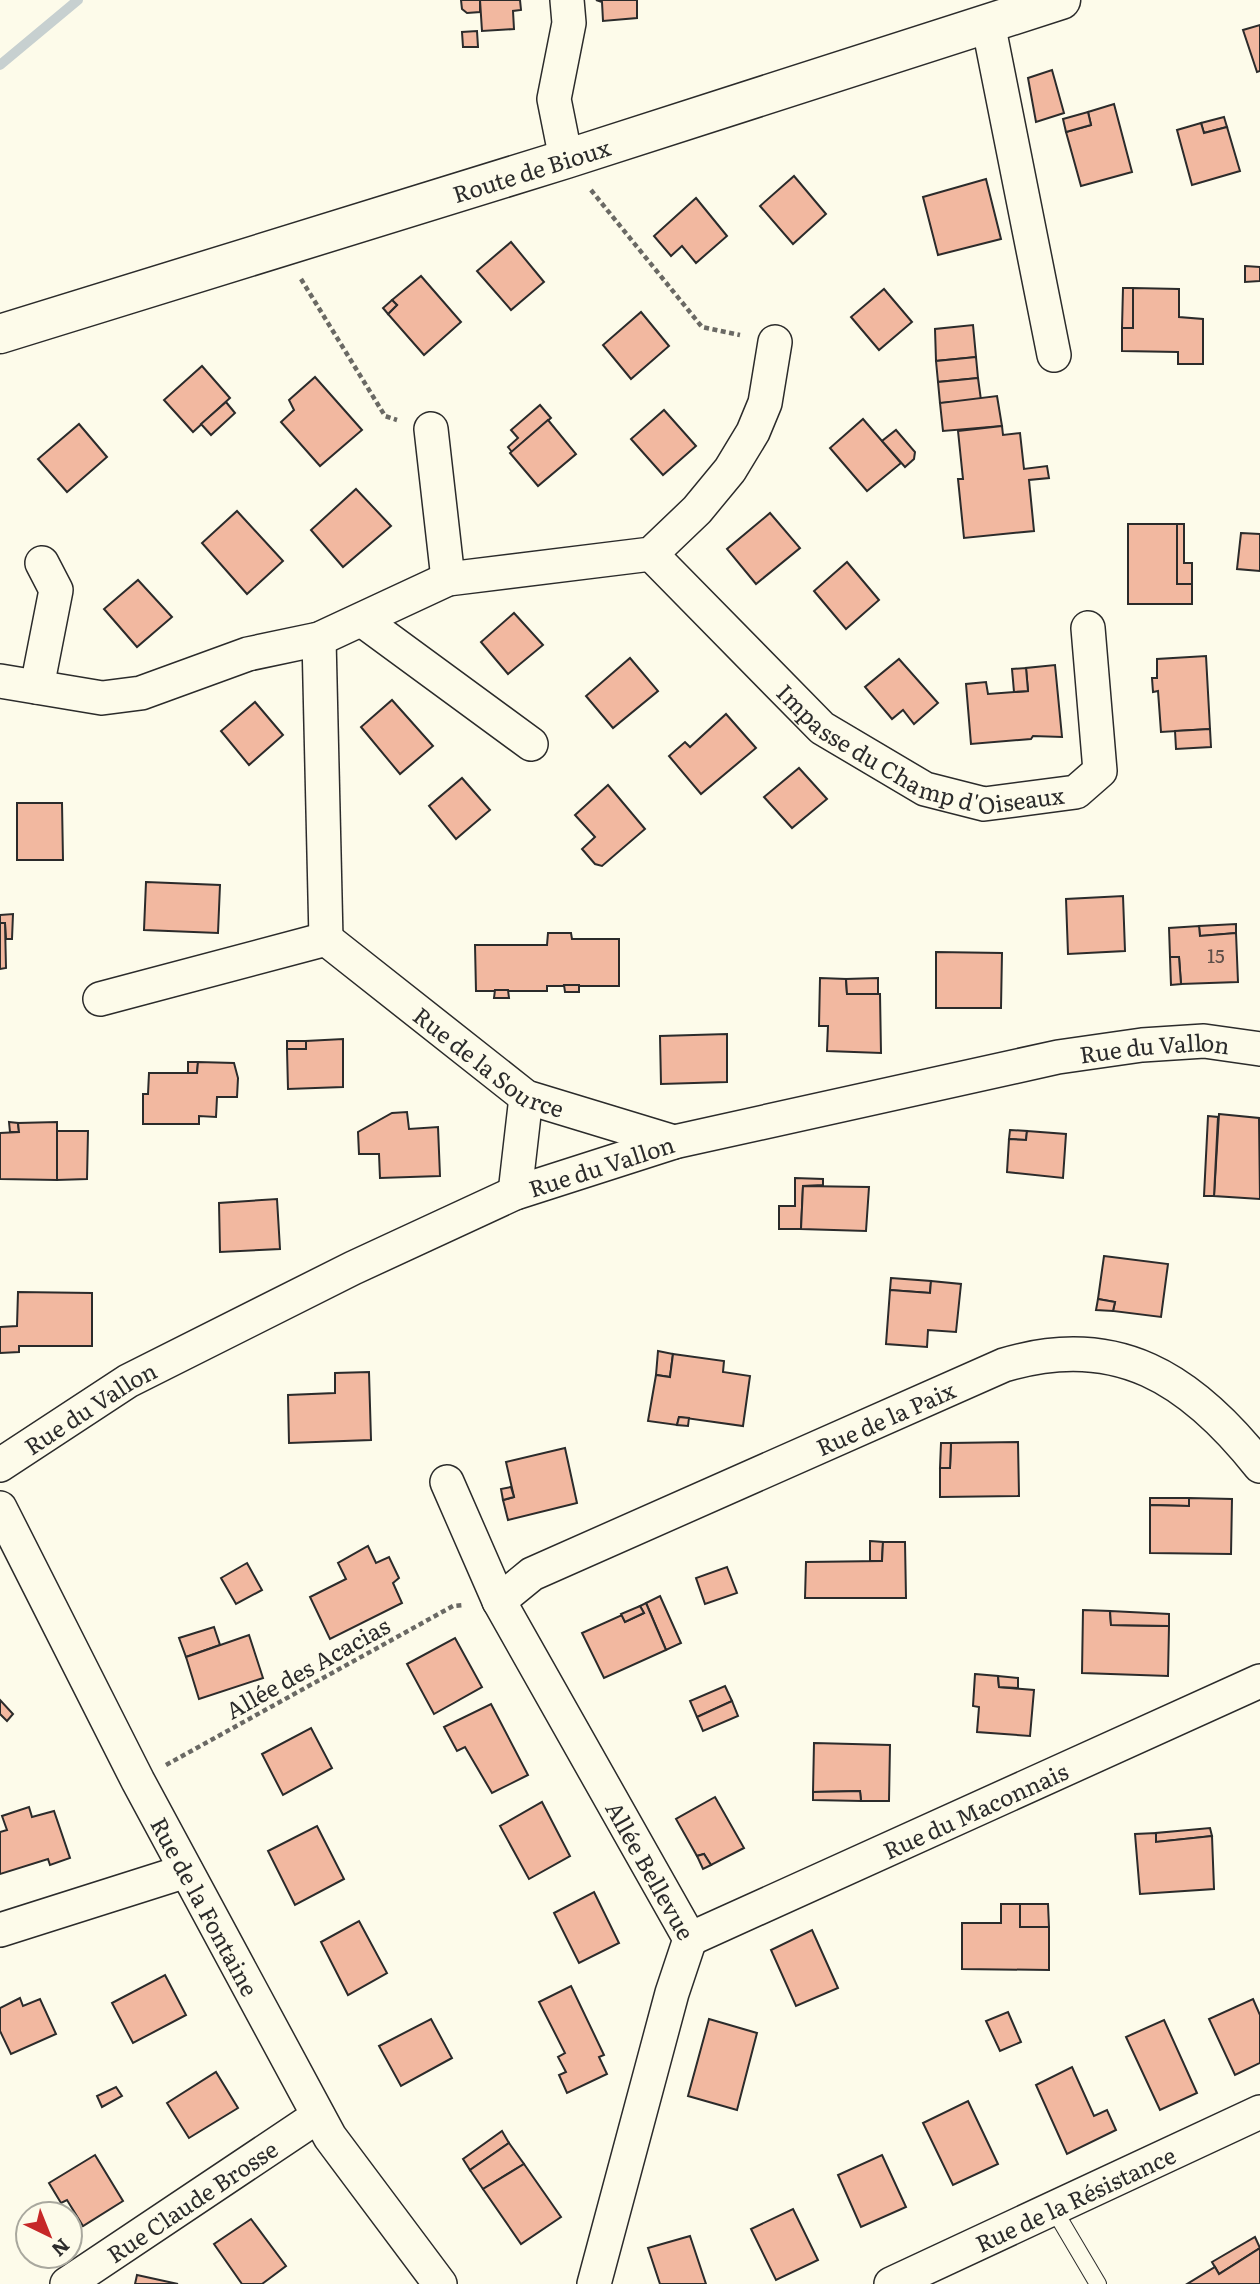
<svg xmlns="http://www.w3.org/2000/svg" width="1260" height="2284" font-family="Literata,serif">
<rect width="100%" height="100%" fill="#fdfbea"/>
<g fill="none" stroke-linecap="round" stroke-linejoin="round">
<polyline stroke="#c7d0d0" stroke-width="10" points="0,65 78,0"/>
</g>
<g fill="#f2b8a0" stroke="#2b2b2b" stroke-width="2">
<polygon points="461,0 480,0 480,12 467,13 462,9"/>
<polygon points="480,0 520,0 521,10 513,11 514,29 482,31"/>
<polygon points="596,0 637,0 637,18 603,21 602,2"/>
<polygon points="1260,25 1260,71 1257,72 1243,30"/>
<polygon points="477,31 478,47 463,47 462,32"/>
<polygon points="1052,70 1064,113 1036,122 1028,78"/>
<polygon points="1114,104 1132,172 1081,186 1066,132 1091,125 1088,112"/>
<polygon points="1088,112 1091,125 1066,132 1063,119"/>
<polygon points="1224,117 1227,127 1204,133 1201,123"/>
<polygon points="1201,123 1204,133 1227,127 1240,171 1192,185 1177,130"/>
<polygon points="794,176 826,214 793,244 760,206"/>
<polygon points="986,179 1001,239 938,255 923,197"/>
<polygon points="696,198 727,236 696,263 682,246 671,256 654,236"/>
<polygon points="511,242 544,282 511,310 477,271"/>
<polygon points="1245,266 1260,267 1260,281 1245,282"/>
<polygon points="421,276 461,322 424,355 388,314 397,305 392,300"/>
<polygon points="1123,288 1133,288 1133,328 1122,328"/>
<polygon points="1133,288 1179,289 1179,317 1203,319 1203,364 1178,364 1178,352 1122,351 1122,328 1133,328"/>
<polygon points="884,289 912,322 879,350 851,317"/>
<polygon points="392,300 397,305 388,314 383,308"/>
<polygon points="641,312 669,346 631,379 603,345"/>
<polygon points="973,325 976,357 936,361 935,329"/>
<polygon points="976,357 978,378 938,382 936,361"/>
<polygon points="202,366 230,398 193,432 164,400"/>
<polygon points="315,377 362,430 320,466 281,422 294,410 289,400"/>
<polygon points="978,378 981,400 940,403 938,382"/>
<polygon points="997,396 1002,426 943,431 940,403"/>
<polygon points="226,402 235,413 211,435 201,424"/>
<polygon points="540,405 551,418 512,452 508,447 518,438 511,430"/>
<polygon points="664,410 696,446 663,475 631,439"/>
<polygon points="863,419 901,463 867,491 830,448"/>
<polygon points="548,420 576,454 538,486 510,453"/>
<polygon points="79,424 107,457 67,492 38,459"/>
<polygon points="1002,426 1003,435 1020,433 1024,469 1047,466 1049,478 1029,480 1034,531 964,538 958,479 963,479 958,431"/>
<polygon points="896,430 915,452 914,459 905,467 882,441"/>
<polygon points="356,489 391,526 343,567 311,530"/>
<polygon points="237,511 283,561 247,594 202,543"/>
<polygon points="770,513 800,548 756,584 727,549"/>
<polygon points="1128,524 1177,524 1177,584 1192,584 1192,604 1128,604"/>
<polygon points="1177,524 1184,524 1184,563 1192,563 1192,584 1177,584"/>
<polygon points="1241,533 1260,534 1260,571 1237,569"/>
<polygon points="847,562 879,600 846,629 814,591"/>
<polygon points="138,580 172,617 137,647 104,609"/>
<polygon points="514,613 543,645 508,674 481,642"/>
<polygon points="1206,656 1210,729 1161,732 1158,691 1153,692 1152,678 1157,678 1157,659"/>
<polygon points="630,658 658,691 613,728 586,696"/>
<polygon points="899,659 938,703 914,724 903,710 892,719 865,687"/>
<polygon points="1055,665 1062,737 1033,736 1031,739 971,744 966,684 986,682 988,694 1028,691 1026,668"/>
<polygon points="1026,668 1028,691 1014,692 1012,669"/>
<polygon points="392,700 433,746 400,774 361,727"/>
<polygon points="255,702 283,735 249,765 221,731"/>
<polygon points="726,714 756,748 701,794 669,756 685,742 690,747"/>
<polygon points="1210,729 1211,747 1176,749 1175,731"/>
<polygon points="799,768 827,799 792,828 764,797"/>
<polygon points="462,778 490,810 456,839 429,806"/>
<polygon points="608,785 645,829 602,866 595,864 582,849 595,837 575,815"/>
<polygon points="17,803 62,803 63,860 17,860"/>
<polygon points="146,882 220,885 218,933 144,930"/>
<polygon points="1123,896 1125,951 1068,954 1066,899"/>
<polygon points="13,914 12,939 6,939 5,923 0,923 0,915"/>
<polygon points="0,923 5,923 6,968 0,969"/>
<polygon points="1236,924 1236,933 1200,936 1199,926"/>
<polygon points="1199,926 1200,936 1236,933 1238,982 1181,984 1179,957 1170,957 1169,928"/>
<polygon points="548,933 571,933 572,939 619,939 619,986 547,986 547,991 476,991 475,945 547,945"/>
<polygon points="936,952 1002,953 1001,1008 936,1008"/>
<polygon points="1170,957 1179,957 1181,984 1171,985"/>
<polygon points="820,978 846,979 847,994 880,994 881,1053 827,1051 828,1026 819,1026"/>
<polygon points="878,978 878,994 847,994 846,979"/>
<polygon points="564,985 579,985 579,992 565,992"/>
<polygon points="495,990 508,990 509,998 494,998"/>
<polygon points="727,1034 727,1082 661,1084 660,1036"/>
<polygon points="343,1039 343,1087 288,1089 287,1049 306,1049 306,1041"/>
<rect x="287" y="1041" width="19" height="8"/>
<polygon points="188,1062 198,1062 197,1073 188,1074"/>
<polygon points="198,1062 234,1063 238,1078 237,1097 217,1097 216,1117 199,1116 199,1124 143,1124 143,1094 148,1094 149,1073 197,1073"/>
<polygon points="407,1112 409,1129 438,1127 440,1176 380,1178 379,1154 359,1154 358,1132 392,1113"/>
<polygon points="1219,1114 1259,1118 1260,1199 1214,1196"/>
<polygon points="1208,1116 1218,1117 1214,1196 1204,1196"/>
<polygon points="9,1122 18,1123 19,1132 10,1132"/>
<polygon points="57,1122 57,1180 0,1179 0,1133 19,1132 18,1123"/>
<polygon points="1010,1130 1027,1131 1026,1140 1009,1139"/>
<polygon points="57,1131 88,1131 87,1179 57,1180"/>
<polygon points="1027,1131 1066,1134 1063,1178 1007,1172 1009,1139 1026,1140"/>
<polygon points="795,1178 823,1179 823,1185 803,1186 801,1229 779,1229 779,1206 795,1206"/>
<polygon points="803,1186 869,1187 866,1231 801,1229"/>
<polygon points="277,1199 280,1249 220,1252 219,1203"/>
<polygon points="1104,1256 1168,1264 1161,1317 1113,1311 1115,1302 1098,1299"/>
<polygon points="891,1278 931,1281 930,1293 890,1290"/>
<polygon points="931,1281 961,1284 956,1332 928,1330 927,1347 886,1344 890,1290 930,1293"/>
<polygon points="18,1292 92,1293 92,1346 19,1346 19,1352 0,1353 0,1327 17,1326"/>
<polygon points="1098,1299 1115,1302 1113,1311 1096,1310"/>
<polygon points="658,1351 673,1354 670,1377 656,1375"/>
<polygon points="673,1354 724,1361 723,1372 750,1376 743,1426 679,1417 677,1425 648,1421 656,1375 670,1377"/>
<polygon points="369,1372 371,1440 289,1443 288,1395 335,1393 335,1373"/>
<polygon points="679,1417 689,1418 688,1426 677,1425"/>
<polygon points="1018,1442 1019,1496 940,1497 940,1468 950,1468 951,1443"/>
<polygon points="941,1443 951,1443 950,1468 940,1468"/>
<polygon points="565,1448 577,1503 508,1520 503,1500 514,1497 506,1462"/>
<polygon points="511,1487 514,1497 503,1500 501,1489"/>
<polygon points="1150,1498 1189,1498 1189,1506 1150,1505"/>
<polygon points="1189,1498 1232,1499 1231,1554 1150,1553 1150,1505 1189,1506"/>
<polygon points="870,1541 883,1542 882,1561 870,1561"/>
<polygon points="883,1542 905,1542 906,1598 805,1598 806,1562 882,1561"/>
<polygon points="368,1546 376,1563 389,1557 399,1578 393,1583 402,1603 330,1639 310,1597 346,1579 338,1563"/>
<polygon points="247,1563 262,1590 236,1604 221,1578"/>
<polygon points="727,1567 737,1593 705,1604 696,1578"/>
<polygon points="660,1596 681,1643 666,1650 646,1603"/>
<polygon points="646,1603 666,1650 604,1678 582,1633 622,1615 625,1622 644,1613 640,1606"/>
<polygon points="640,1606 644,1613 625,1622 621,1614"/>
<polygon points="1083,1610 1110,1611 1111,1625 1169,1626 1168,1676 1082,1673"/>
<polygon points="1110,1611 1169,1614 1169,1626 1111,1625"/>
<polygon points="214,1627 220,1645 186,1657 179,1638"/>
<polygon points="249,1635 263,1678 199,1699 186,1657"/>
<polygon points="455,1638 482,1687 434,1714 407,1664"/>
<polygon points="975,1674 998,1676 999,1687 1034,1690 1030,1736 977,1732 979,1707 973,1706"/>
<polygon points="998,1676 1018,1678 1018,1688 999,1687"/>
<polygon points="725,1686 732,1701 697,1717 690,1701"/>
<polygon points="0,1700 13,1714 7,1721 0,1714"/>
<polygon points="732,1701 738,1716 703,1731 697,1717"/>
<polygon points="491,1704 528,1775 492,1793 465,1747 457,1751 444,1727"/>
<polygon points="311,1728 332,1768 283,1795 262,1754"/>
<polygon points="814,1743 890,1745 889,1801 861,1801 860,1791 813,1792"/>
<polygon points="860,1791 861,1801 813,1800 813,1792"/>
<polygon points="715,1797 744,1848 711,1865 704,1854 697,1856 676,1819"/>
<polygon points="542,1802 570,1856 529,1879 500,1826"/>
<polygon points="29,1807 32,1817 54,1811 70,1858 50,1865 48,1859 0,1874 0,1832 7,1830 2,1816"/>
<polygon points="317,1826 344,1879 295,1905 268,1851"/>
<polygon points="1210,1828 1212,1836 1156,1842 1156,1833"/>
<polygon points="1156,1833 1156,1842 1212,1836 1214,1889 1140,1894 1135,1834"/>
<polygon points="704,1854 711,1865 703,1869 697,1856"/>
<polygon points="594,1892 619,1943 579,1963 554,1913"/>
<polygon points="1001,1904 1020,1904 1020,1927 1049,1927 1049,1970 962,1969 962,1923 1001,1923"/>
<polygon points="1020,1904 1048,1904 1049,1927 1020,1927"/>
<polygon points="359,1921 387,1973 348,1995 321,1942"/>
<polygon points="812,1930 838,1988 796,2006 771,1950"/>
<polygon points="165,1975 186,2015 133,2043 112,2003"/>
<polygon points="571,1986 604,2055 599,2057 607,2074 567,2093 559,2075 566,2072 558,2057 565,2053 539,2002"/>
<polygon points="20,1998 23,2006 40,1999 56,2034 11,2054 0,2031 0,2008"/>
<polygon points="1253,1999 1260,2015 1260,2063 1235,2075 1209,2019"/>
<polygon points="1008,2012 1021,2042 1000,2051 986,2021"/>
<polygon points="431,2019 452,2058 401,2086 379,2046"/>
<polygon points="709,2019 757,2033 737,2110 688,2096"/>
<polygon points="1164,2020 1197,2093 1160,2110 1126,2037"/>
<polygon points="1072,2067 1094,2116 1107,2110 1116,2130 1067,2154 1036,2085"/>
<polygon points="216,2072 238,2108 189,2138 167,2103"/>
<polygon points="116,2087 122,2096 102,2107 97,2096"/>
<polygon points="968,2101 998,2164 953,2185 923,2123"/>
<polygon points="502,2131 509,2143 470,2170 463,2159"/>
<polygon points="509,2143 524,2164 483,2189 470,2170"/>
<polygon points="95,2155 123,2201 83,2226 67,2200 61,2203 49,2183"/>
<polygon points="882,2155 906,2207 861,2227 838,2175"/>
<polygon points="524,2164 561,2217 521,2244 483,2189"/>
<polygon points="793,2209 818,2260 776,2280 751,2229"/>
<polygon points="251,2219 286,2266 262,2284 242,2284 214,2244"/>
<polygon points="690,2236 706,2284 660,2284 648,2248"/>
<polygon points="1255,2237 1260,2248 1219,2274 1212,2262"/>
<polygon points="1260,2248 1260,2284 1187,2284 1215,2267 1219,2274"/>
<polygon points="137,2275 178,2284 135,2284"/>
</g>
<g fill="none" stroke-linecap="round" stroke-linejoin="round">
<g stroke="#2b2b2b" stroke-width="18">
<polyline id="lane" points="1053,2208 1098,2284"/>
</g>
<g stroke="#2b2b2b" stroke-width="36">
<g id="street">
<polyline points="988,23 1054,355"/>
<polyline points="566,159 554,99 569,23 567,0"/>
<polyline points="431,429 448,579"/>
<path id="s1" d="M651,554L822,728L925,789L984,804L1076,792L1100,771L1088,628"/>
<polyline points="362,620 531,744"/>
<polyline points="319,639 326,939"/>
<polyline points="0,681 102,698 141,693 248,654 319,639 448,579 651,554 697,510 730,470 753,432 765,403 775,342"/>
<polyline points="37,687 56,590 42,563"/>
<path id="s2" d="M100,999L326,939L526,1097L674,1142"/>
<polyline points="515,1193 526,1097"/>
<path id="s3" d="M0,1465L128,1381L353,1268L515,1193L674,1142L1058,1057L1142,1045L1204,1041L1260,1049"/>
<path id="s4" d="M447,1482L499,1601L690,1939L672,1993L594,2284"/>
<path id="s5" d="M0,1508L138,1781L330,2137L440,2284"/>
<path id="s6" d="M499,1601L532,1574L1004,1365C1117,1331 1191,1379 1260,1466"/>
<polyline points="0,1930 186,1871"/>
<path id="s7" d="M690,1939L1260,1681"/>
<path id="s8" d="M67,2284L318,2116"/>
<path id="s9" d="M891,2284L1260,2112"/>
</g>
</g>
<g stroke="#2b2b2b" stroke-width="41">
<g id="secondary">
<path id="s10" d="M0,334L566,159L1061,0"/>
</g>
</g>
<g stroke="#6a6964" stroke-width="4.5" stroke-dasharray="5 3.5" stroke-linecap="butt">
<polyline points="591,190 702,327 740,335"/>
<polyline points="301,279 385,416 397,420"/>
<polyline points="166,1765 453,1606 463,1605"/>
</g>
<use href="#lane" stroke="#fdfbea" stroke-width="16"/>
<use href="#street" stroke="#fdfbea" stroke-width="33"/>
<use href="#secondary" stroke="#fdfbea" stroke-width="38"/>
</g>
<g text-anchor="middle" dominant-baseline="central" stroke-width="5" stroke-linejoin="round" paint-order="stroke">
<g font-size="19" fill="#5d4e48">
<text x="1216" y="955">15</text>
</g>
<g font-size="23" fill="#2b2b2b" stroke="#fdfbea">
<text stroke="none"><textPath href="#s10" startOffset="556">Route de Bioux</textPath></text>
<text stroke="none"><textPath href="#s1" startOffset="346">Impasse du Champ d'Oiseaux</textPath></text>
<text stroke="none"><textPath href="#s3" startOffset="1241">Rue du Vallon</textPath></text>
<text stroke="none"><textPath href="#s2" startOffset="439">Rue de la Source</textPath></text>
<text stroke="none"><textPath href="#s3" startOffset="674">Rue du Vallon</textPath></text>
<text stroke="none"><textPath href="#s3" startOffset="107">Rue du Vallon</textPath></text>
<text stroke="none"><textPath href="#s6" startOffset="429">Rue de la Paix</textPath></text>
<text transform="translate(307 1667) rotate(-29)">Allée des Acacias</text>
<text stroke="none"><textPath href="#s7" startOffset="313">Rue du Maconnais</textPath></text>
<text stroke="none"><textPath href="#s4" startOffset="439">Allée Bellevue</textPath></text>
<text stroke="none"><textPath href="#s5" startOffset="448">Rue de la Fontaine</textPath></text>
<text stroke="none"><textPath href="#s9" startOffset="203">Rue de la Résistance</textPath></text>
<text stroke="none"><textPath href="#s8" startOffset="150">Rue Claude Brosse</textPath></text>
</g>
</g>
<g transform="translate(49 2235) rotate(137)"><circle r="33" fill="#fdfbea" stroke="#a9a89e" stroke-width="2"/>
<path d="M0-5L12 26L0 18L-12 26Z" fill="#c62828"/>
<text y="-10" font-size="19" font-weight="bold" text-anchor="middle" fill="#2b2b2b">N</text>
</g>
</svg>
